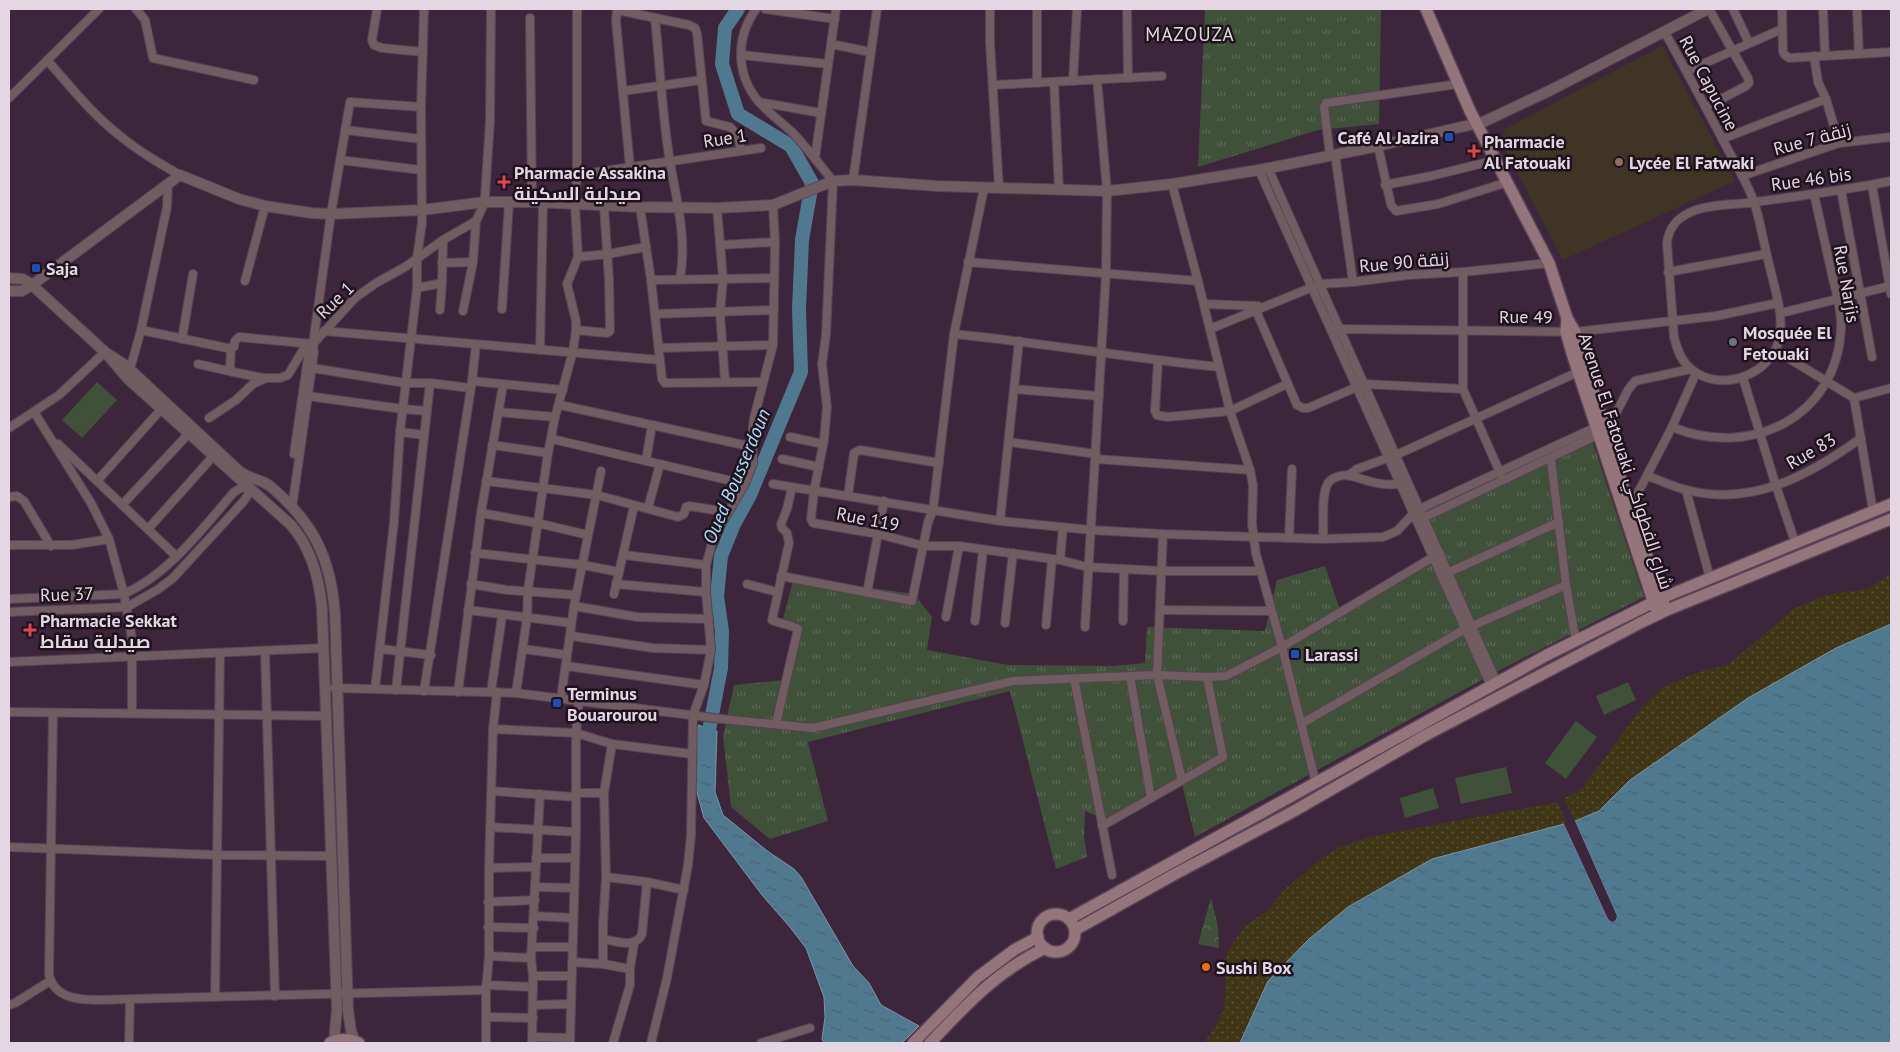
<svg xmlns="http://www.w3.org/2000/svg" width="1900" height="1052" font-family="'PT Sans',Cairo,sans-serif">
<defs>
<pattern id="grass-tufts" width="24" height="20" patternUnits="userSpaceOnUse" patternTransform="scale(1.25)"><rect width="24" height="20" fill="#3f5138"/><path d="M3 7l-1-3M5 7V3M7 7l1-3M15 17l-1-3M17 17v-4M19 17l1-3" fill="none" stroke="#5b6955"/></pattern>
<pattern id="forest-crowns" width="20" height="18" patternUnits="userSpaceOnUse" patternTransform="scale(1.25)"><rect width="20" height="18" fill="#3f5138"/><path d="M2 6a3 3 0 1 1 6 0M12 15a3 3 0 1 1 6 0" fill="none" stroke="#5b6955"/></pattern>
<pattern id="sand-dots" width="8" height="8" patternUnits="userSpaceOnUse" patternTransform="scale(1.25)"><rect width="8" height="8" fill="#3f3616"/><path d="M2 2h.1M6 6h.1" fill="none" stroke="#5b5238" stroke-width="1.8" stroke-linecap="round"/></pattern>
<pattern id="water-ripples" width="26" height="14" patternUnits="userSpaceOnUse" patternTransform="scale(1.25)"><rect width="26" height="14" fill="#4e798e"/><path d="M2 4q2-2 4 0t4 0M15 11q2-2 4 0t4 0" fill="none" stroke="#4a6270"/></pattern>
</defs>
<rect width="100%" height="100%" fill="#3d263b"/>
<polygon fill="#403525" points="1662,46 1735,181 1563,260 1502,143 1505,129"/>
<g fill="url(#grass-tufts)">
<polygon points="1205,9 1381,9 1379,124 1318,130 1198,167"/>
<polygon points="1592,440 1644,597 1500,670 1195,837 1182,784 1149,790 1131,811 1104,819 1085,811 1084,836 1087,857 1056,869 1010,691 808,742 828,821 770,839 731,807 723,736 734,685 784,680 797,631 782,623 794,577 914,594 932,617 927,650 1008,665 1113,666 1145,663 1147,627 1265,631 1277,580 1325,566 1342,616 1442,553 1425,517"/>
</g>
<polygon fill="url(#forest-crowns)" points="1211,898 1218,926 1219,948 1198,944"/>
<g fill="url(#sand-dots)">
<polygon points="1891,574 1891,624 1836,648 1748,698 1630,780 1599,811 1575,821 1564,799 1583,787 1642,707 1662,688 1695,673 1728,665 1794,609 1825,595 1868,589"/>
<polygon points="1558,802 1567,823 1432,859 1268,980 1240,1043 1204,1043 1214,1029 1224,1010 1227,952 1245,926 1267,911 1285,889 1320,860 1339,847 1374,836"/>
</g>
<g fill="#3f5138">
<polygon points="97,382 117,400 82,438 62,420"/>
<polygon points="1628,682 1636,700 1604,715 1596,696"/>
<polygon points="1576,721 1597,737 1566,779 1545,763"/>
<polygon points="1506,767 1512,793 1461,804 1455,778"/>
<polygon points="1433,788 1439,808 1405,818 1400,798"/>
</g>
<g fill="url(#water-ripples)" stroke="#7b95a8">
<polygon points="1891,624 1891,1043 1240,1043 1268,981 1309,939 1348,907 1432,859 1564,824 1608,919 1616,920 1617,916 1575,821 1599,811 1630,780 1748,698 1836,648"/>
<polygon points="698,725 717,731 715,792 723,815 766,850 794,869 801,877 853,966 869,983 881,1005 919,1026 902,1043 824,1043 822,1039 825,1017 824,997 806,948 789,926 762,895 704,818 696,789 696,756"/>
</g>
<polygon fill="#3d263b" points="1572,821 1575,821 1617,916 1616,920 1612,922 1608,919 1564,824 1567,823 1610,918 1612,919 1614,916"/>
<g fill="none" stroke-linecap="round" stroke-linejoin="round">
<polyline stroke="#4e798e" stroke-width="14" points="706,746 721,668 722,631 717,596 721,556 734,524 750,495 801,372 799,309 802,240 812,183 791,146 738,114 722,64 725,28 738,9"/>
<g stroke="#584256" stroke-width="10">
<g id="minor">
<polyline points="136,9 145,20 153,58 254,80"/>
<polyline points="377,9 372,40 374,45 382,48 423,52"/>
<path d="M756,9C736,37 735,74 759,102C769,113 782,123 793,133C807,148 820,165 833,181L826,335L822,364L827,407L824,440L814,491L811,519L813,523L878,534L924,546H959L1060,560L1087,567L1162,571H1260"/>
<polyline points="765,9 835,19"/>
<polyline points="990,9 990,43 999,188"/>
<polyline points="1127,9 1128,78"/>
<polyline points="1733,9 1749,43"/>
<polyline points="1782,9 1783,52 1785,55 1789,58 1891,52"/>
<polyline points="1823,9 1825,55"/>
<polyline points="1857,9 1859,54"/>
<polyline points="530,18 532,202"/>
<path d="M655,18C660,66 662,115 670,162C677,203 687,238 680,279"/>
<path d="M1664,31C1685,68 1705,106 1725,144C1735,163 1747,182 1754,202C1761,223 1764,246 1770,268C1775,290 1783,312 1780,335C1775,373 1722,395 1691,369C1681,361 1677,349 1674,337L1667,243C1669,227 1677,218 1691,212C1708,204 1736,205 1755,202C1801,196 1846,190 1891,181"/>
<polyline points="831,44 870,52"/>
<polyline points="741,55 828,64"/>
<polyline points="1814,56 1818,82 1826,99 1839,143"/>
<path d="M47,60C70,86 92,114 119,135C138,151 159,163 180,175"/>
<polyline points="1687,71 1782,29"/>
<polyline points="1073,81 1077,9"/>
<polyline points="1054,82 1059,190"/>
<polyline points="1037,83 1037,9"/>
<polyline points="993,85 1162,76"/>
<polyline points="623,91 701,80"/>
<polyline points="9,98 99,9"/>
<polyline points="759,102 821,113"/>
<polyline points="1706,107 1746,86 1749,83 1748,78 1709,9"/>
<polyline points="345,130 421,139"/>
<polyline points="1722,139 1826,99"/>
<polyline points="1378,146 1391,205 1396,211 1438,204 1508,182"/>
<polyline points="1335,154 1353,282"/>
<polyline points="1330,155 1324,107 1326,103 1458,84"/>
<polyline points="815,158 836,9"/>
<polyline points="340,160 421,170"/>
<polyline points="630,167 616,21 617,10 689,25 695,28 697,33 706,121 730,127 738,136 741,151"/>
<polyline points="1268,168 1497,683"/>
<polyline points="1259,170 1491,686"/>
<polyline points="577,175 761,148"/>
<polyline points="1742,176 1839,143 1891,137"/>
<polyline points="853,180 877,9"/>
<polyline points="1172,184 1198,281 1230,411 1250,470 1253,485 1252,524 1256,554 1282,647 1316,783"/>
<polyline points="1385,185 1431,176 1496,160"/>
<polyline points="1872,185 1891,294"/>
<polyline points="1841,190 1872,357"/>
<polyline points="640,207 651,280 662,379 665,383 763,382"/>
<polyline points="717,208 723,279 720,313 725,381"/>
<polyline points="720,245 775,242"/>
<polyline points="578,257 608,254 646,247"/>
<polyline points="968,262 1198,281"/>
<polyline points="442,263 473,262"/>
<polyline points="1463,272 1463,389 1501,475"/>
<polyline points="1668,272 1766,254"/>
<polyline points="651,280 774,278"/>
<polyline points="245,281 265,206"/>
<polyline points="417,288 442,283 443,240"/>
<polyline points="1204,304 1258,306"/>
<polyline points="1254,306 1297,405 1303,408 1308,408 1364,384 1463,389"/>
<polyline points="502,309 509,203"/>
<polyline points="440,310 442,283"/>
<polyline points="463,311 473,262 476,221"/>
<polyline points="1781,313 1890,286"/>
<polyline points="655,314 774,310"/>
<polyline points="1210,329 1320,284 1353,282 1408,275 1463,272 1549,263"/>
<polyline points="141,330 227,348 234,347 235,341 239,337 313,344"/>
<polyline points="576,330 607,333 610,331 609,280 604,207"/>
<polyline points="324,331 660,360"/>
<polyline points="1336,331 1340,329 1575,332 1716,316 1778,303"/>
<path d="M954,334C1043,343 1131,358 1219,367"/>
<polyline points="182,339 193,274"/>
<polyline points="659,348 773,345"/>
<polyline points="231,349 230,368 233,372 263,378"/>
<polyline points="540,350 543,203"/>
<polyline points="1775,350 1854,398 1891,388"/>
<polyline points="1158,361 1155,411 1157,415 1167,417 1230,411 1287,384"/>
<polyline points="198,364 233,372"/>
<polyline points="312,368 405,383 430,383 470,388"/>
<polyline points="129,373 141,330 167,207 168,184"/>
<polyline points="1743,378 1776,486 1795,542"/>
<polyline points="472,381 563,390"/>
<polyline points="1014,389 1099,396"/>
<polyline points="307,396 403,409 427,411"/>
<polyline points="1854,398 1873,511"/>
<polyline points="560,405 753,447"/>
<polyline points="34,412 91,503 109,539 124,594 132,639 132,713"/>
<polyline points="498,412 555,417"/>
<polyline points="209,418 236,400 253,384 266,378 280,378 288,375 303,350 313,344 355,298 376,283 405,267 443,240 476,221 485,202 485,196 490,121 491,9"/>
<polyline points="1610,425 1628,390 1635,381 1691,369"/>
<path d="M1672,427C1750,459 1837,418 1841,328C1842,312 1837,295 1833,279C1827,251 1820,222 1814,194"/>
<polyline points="9,428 59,395 105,352"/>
<polyline points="400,432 424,435"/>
<polyline points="790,437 823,444"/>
<polyline points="552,439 745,484"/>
<polyline points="1009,442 1096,454"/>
<polyline points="58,444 176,556"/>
<polyline points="492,445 548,453"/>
<polyline points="294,454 309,351 312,345"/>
<polyline points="782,459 819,467"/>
<polyline points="1096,459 1250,470"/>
<polyline points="1551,459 1566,585 1576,641"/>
<polyline points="646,461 652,425"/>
<polyline points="1349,475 1357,469 1396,455 1578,372"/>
<path d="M1647,476C1660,480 1673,487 1687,490C1752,507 1810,475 1861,438"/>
<polyline points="97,481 165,405"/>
<polyline points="486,481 597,495 678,517 684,514 686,507 689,506 727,512"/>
<polyline points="773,484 1000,521 1091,530 1163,534 1323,539 1383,537 1397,531 1414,513 1428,505 1605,423 1611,422"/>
<polyline points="1686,490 1710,578"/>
<polyline points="848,496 854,453 860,450 939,463"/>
<polyline points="9,497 17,496 24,501 51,546"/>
<polyline points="122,505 192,430"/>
<polyline points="292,508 314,352 313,344 331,214 350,102 421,107"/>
<polyline points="648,508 660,464"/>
<polyline points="1629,510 1672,427 1696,373"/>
<polyline points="481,513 537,523 588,535"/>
<polyline points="1421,519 1602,433"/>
<polyline points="1000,521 1019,341"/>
<polyline points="148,529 216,453"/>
<polyline points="1163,534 1157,675 1182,780"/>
<polyline points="1289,538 1292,469"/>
<path d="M1323,539C1324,525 1321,498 1327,485C1330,477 1343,474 1351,476C1371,481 1378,486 1400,484"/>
<polyline points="9,545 72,545 109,539"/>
<polyline points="475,553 583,565 619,572"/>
<polyline points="624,555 706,565"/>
<polyline points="1060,560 1063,527"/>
<polyline points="1445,574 1559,522"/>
<polyline points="781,576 912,601 928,522 933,510 954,334 984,188"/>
<polyline points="471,584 507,590 576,595"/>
<polyline points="616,584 706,592"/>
<polyline points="747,584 777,592"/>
<polyline points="867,593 884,501"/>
<polyline points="614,594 634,506"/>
<path d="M9,599L124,594C169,574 202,529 234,492L241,488H249L248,495L243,502L173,578L157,590L127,607L9,612"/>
<polyline points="574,606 637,617 709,619"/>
<polyline points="468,610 571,623"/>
<polyline points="1160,610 1271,611"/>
<polyline points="946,617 959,546"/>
<polyline points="975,621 983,550"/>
<polyline points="1123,621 1124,570"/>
<polyline points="1005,623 1013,553"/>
<polyline points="1046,625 1052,559"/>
<polyline points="1085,627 1106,273 1107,191 1097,79"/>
<polyline points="571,636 653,648 711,650"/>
<polyline points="381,649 431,655"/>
<polyline points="523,649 567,655"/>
<polyline points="265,651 275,996"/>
<polyline points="9,662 324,648"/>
<polyline points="566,666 704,685"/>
<polyline points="1130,676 1151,798"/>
<polyline points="1074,678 1112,875"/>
<polyline points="334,688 516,693 722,719 813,728 1013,681 1157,675 1207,677 1226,676 1282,647 1440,553"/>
<polyline points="375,689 394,522 400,432 417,288 417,258 422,223 421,107 424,9"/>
<polyline points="396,690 430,383"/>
<polyline points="424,691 472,381 476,344"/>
<polyline points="458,692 481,513 503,385"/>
<polyline points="491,692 502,616"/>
<polyline points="516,693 527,618 528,590 548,453 555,417 573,351 576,330 576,321 567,284 578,257 575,205 577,175 577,9"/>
<polyline points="561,698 574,606 601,471"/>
<polyline points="9,712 326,716"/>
<path d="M53,713L49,974C55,1008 104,999 130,999L486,990"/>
<path d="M776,724L798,629C790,624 780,624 772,620L789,543L787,533L782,528L781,524L787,509L792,487"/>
<polyline points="1301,724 1465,629 1566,585"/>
<polyline points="493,729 576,733 612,744 692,754"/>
<polyline points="492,791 576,797"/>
<polyline points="577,793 604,793"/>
<polyline points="1102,826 1223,757 1207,677"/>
<polyline points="490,827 576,832"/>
<polyline points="9,847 217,855 330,856"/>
<polyline points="536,858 575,858"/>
<polyline points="489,868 536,867"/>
<polyline points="606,877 647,882 684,890"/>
<polyline points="535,887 574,888"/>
<polyline points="488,902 535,900"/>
<polyline points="535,916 573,918"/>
<polyline points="488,927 534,928"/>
<path d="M603,939C615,941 636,949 642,934L647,882"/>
<polyline points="533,947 572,947"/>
<polyline points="489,956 531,958"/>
<polyline points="572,962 603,964 630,969"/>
<polyline points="603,964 603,924 606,877 604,793 612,744"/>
<polyline points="533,976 571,976"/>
<polyline points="486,985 533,987"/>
<polyline points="215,997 220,653"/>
<polyline points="9,1005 15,1003 50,981"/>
<polyline points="533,1005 570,1004"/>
<polyline points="487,1017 533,1018"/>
<polyline points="533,1037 570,1038"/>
<polyline points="129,1043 130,999"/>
<polyline points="486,1043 486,990 489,956 489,868 493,729 497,692"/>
<polyline points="532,1043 533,976 531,958 540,794"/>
<polyline points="570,1043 576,832 576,733 579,700"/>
<polyline points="613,1043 630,985 630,969 634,943"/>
<polyline points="651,1043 667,978 688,865 691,835 693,715 704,685 711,650 706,592 706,565 714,536 745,484 753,463 752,437 754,418 773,345 775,242 773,205"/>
<polyline points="761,1043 810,1028"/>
</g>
</g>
<g stroke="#584256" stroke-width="12">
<g id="tertiary">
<path d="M9,278L23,279L32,285L105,352L128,379L291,525C311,548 319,577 322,608L337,1010L334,1041"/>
<polyline points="9,291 22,291 32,285 180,175 239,199 265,206 311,213 331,214 422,210 485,202 532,202 640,207 717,208 773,205 833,181 853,180 937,186 1107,191 1172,184 1259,170 1378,146 1483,122 1549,91 1708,9"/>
<path d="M108,354L125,365C163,400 201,436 239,471C249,479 261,479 270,486C314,523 331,558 335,615L348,1010L351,1031L355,1041"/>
</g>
</g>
<g stroke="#584256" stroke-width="14">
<g id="secondary">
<polyline points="1426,9 1470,111 1549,263 1567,318 1575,332 1630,509 1664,604"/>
<polyline points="1567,318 1566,332 1572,353 1655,607"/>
<circle cx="1056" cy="933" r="19"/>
<polyline points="1069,919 1547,655 1662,598 1891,504"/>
<polyline points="1075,930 1175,874 1294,811 1426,735 1640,623 1667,610 1891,519"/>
<path d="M330,1043C340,1038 350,1039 359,1043"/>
<polyline points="913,1043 978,977 1014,950 1038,937"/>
<path d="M930,1043C967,1004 996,972 1045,948"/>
</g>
</g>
<use href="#minor" stroke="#705c61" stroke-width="8"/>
<use href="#tertiary" stroke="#705c61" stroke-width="10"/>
<use href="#secondary" stroke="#94757c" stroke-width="11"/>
</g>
<g fill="#1a4fb4" stroke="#1e131d" stroke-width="2">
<rect x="1444" y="132" width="10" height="10" rx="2.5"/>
<rect x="31" y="263" width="10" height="10" rx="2.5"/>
<rect x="1290" y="649" width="10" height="10" rx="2.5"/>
<rect x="552" y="698" width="10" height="10" rx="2.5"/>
</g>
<g fill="#e0444e" stroke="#1e131d" stroke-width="2">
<path d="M1471.5 143.5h5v5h5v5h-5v5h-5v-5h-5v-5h5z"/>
<path d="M501.5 174.5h5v5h5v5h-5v5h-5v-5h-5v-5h5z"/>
<path d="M27.5 622.5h5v5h5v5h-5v5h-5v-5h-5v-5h5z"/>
</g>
<circle fill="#8d6e63" stroke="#1e131d" stroke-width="2" cx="1619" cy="162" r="5"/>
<circle fill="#6b7280" stroke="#1e131d" stroke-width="2" cx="1733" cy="342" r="5"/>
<circle fill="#e8710a" stroke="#1e131d" stroke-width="2" cx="1206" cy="967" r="5"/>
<g text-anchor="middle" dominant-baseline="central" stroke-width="5" stroke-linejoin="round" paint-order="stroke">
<g font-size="18" fill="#e5d6e3" stroke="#1e131d">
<text transform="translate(1709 83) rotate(62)">Rue Capucine</text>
<text transform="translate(725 138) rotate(-9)">Rue 1</text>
<text transform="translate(1812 139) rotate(-15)">Rue 7 زنقة</text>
<text transform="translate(1811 179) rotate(-8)">Rue 46 bis</text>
<text transform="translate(1404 262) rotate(-5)">Rue 90 زنقة</text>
<text transform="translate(1847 284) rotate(80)">Rue Narjis</text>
<text transform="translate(335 300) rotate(-44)">Rue 1</text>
<text x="1526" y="316">Rue 49</text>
<text transform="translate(1811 451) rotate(-30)">Rue 83</text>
<text transform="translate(1626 461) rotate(72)">Avenue El Fatouaki شارع الفطواكي</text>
<text transform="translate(868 519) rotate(11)">Rue 119</text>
<text transform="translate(67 594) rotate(-2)">Rue 37</text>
</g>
<g font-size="18" font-weight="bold" fill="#e5d6e3" stroke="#1e131d" text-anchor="start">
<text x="1439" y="137" text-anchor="end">Café Al Jazira</text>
<text x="1484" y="141">Pharmacie<tspan x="1484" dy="21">Al Fatouaki</tspan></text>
<text x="1629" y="162">Lycée El Fatwaki</text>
<text x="514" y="172">Pharmacie Assakina<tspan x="514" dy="21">صيدلية السكينة</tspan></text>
<text x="46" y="268">Saja</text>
<text x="1743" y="332">Mosquée El<tspan x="1743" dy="21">Fetouaki</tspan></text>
<text x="40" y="620">Pharmacie Sekkat<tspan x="40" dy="21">صيدلية سقاط</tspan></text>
<text x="1305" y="654">Larassi</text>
<text x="567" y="693">Terminus<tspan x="567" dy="21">Bouarourou</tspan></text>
<text x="1216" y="967">Sushi Box</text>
</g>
<g font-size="19" letter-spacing="1" fill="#e5d6e3" stroke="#1e131d">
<text x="1190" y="34">MAZOUZA</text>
</g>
<g font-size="19" font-style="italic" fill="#a8e0fd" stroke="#1e131d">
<text transform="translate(736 476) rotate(-67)">Oued Bousserdoun</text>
</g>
</g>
<rect width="1900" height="1052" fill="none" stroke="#e5d6e3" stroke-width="20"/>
</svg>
